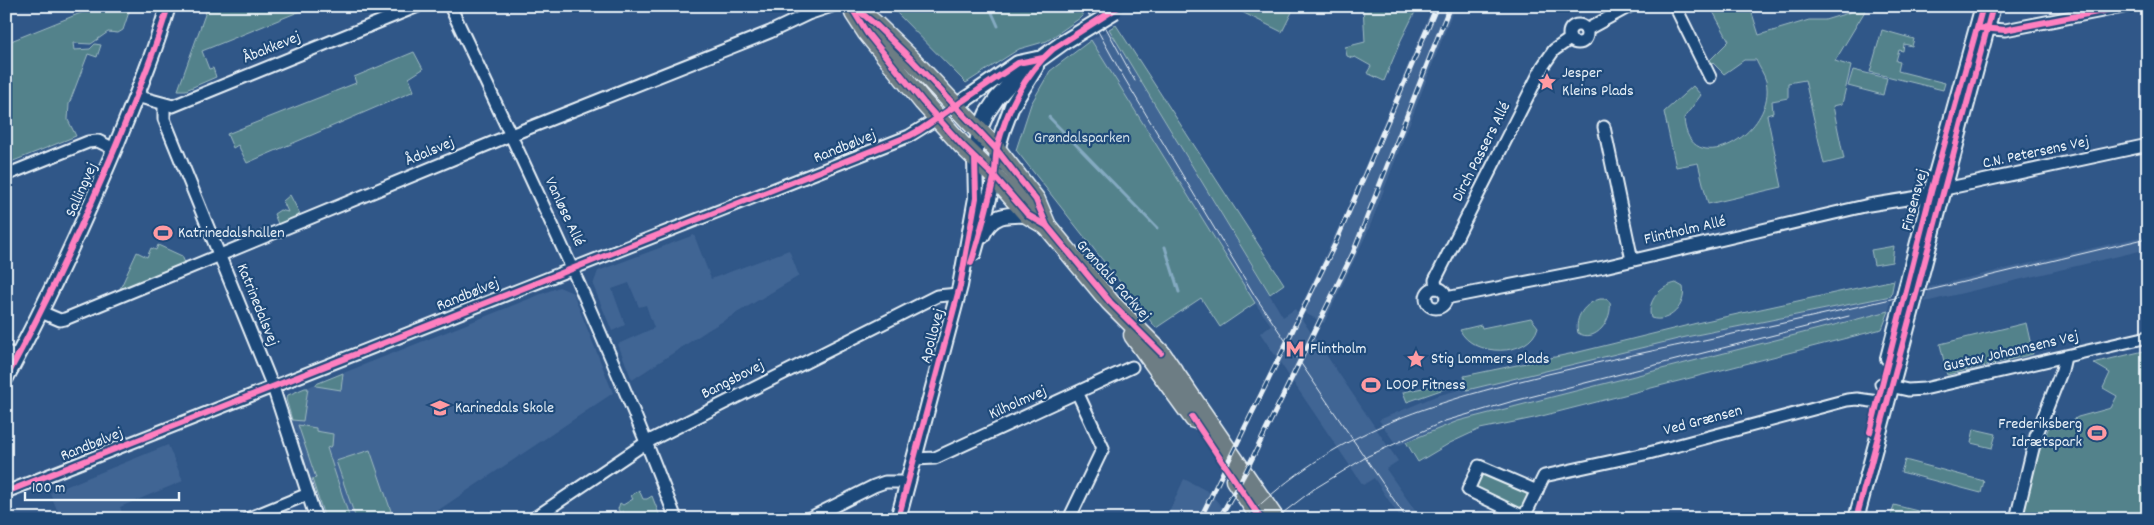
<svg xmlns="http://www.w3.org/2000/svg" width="2154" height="525" font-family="Dekko,sans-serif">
<rect width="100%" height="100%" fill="#305788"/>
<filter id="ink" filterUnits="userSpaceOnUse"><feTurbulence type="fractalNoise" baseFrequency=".02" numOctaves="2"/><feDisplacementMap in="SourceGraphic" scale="10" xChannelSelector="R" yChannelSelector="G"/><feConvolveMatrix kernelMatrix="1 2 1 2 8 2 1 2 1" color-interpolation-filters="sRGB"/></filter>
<g filter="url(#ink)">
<g fill="#416594">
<polygon points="1433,6 1455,6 1368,231 1324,323 1299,310 1342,220"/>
<polygon points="1109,29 1283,317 1295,309 1398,461 1386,469 1421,519 1401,519 1374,478 1363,485 1260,333 1271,325 1255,303 1091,40"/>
<polygon points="694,235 711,279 789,250 799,276 708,330 632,380 618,344 654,328 646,305 639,307 629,283 612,289 625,325 612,331 593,285 598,271"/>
<polygon points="2148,235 2148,249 1925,302 1929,287"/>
<polygon points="559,287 573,293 613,393 425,519 324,519 286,399 288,395"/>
<polygon points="1891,296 1889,311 1458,421 1397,446 1379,420 1436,396 1466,388 1464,376 1611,344 1613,353 1686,337"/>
<polygon points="168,445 183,481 120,507 124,519 61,519 50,493"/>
<polygon points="1184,479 1209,492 1232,519 1166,519"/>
</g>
<g fill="#53828b" stroke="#9ebac2">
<polygon points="98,6 131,6 123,30 118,33 108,32 91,44 73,43 74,50 90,49 95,44 101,45 97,57 88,54 69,104 68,120 76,136 6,164 6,85 13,82 6,63 6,43"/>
<polygon points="208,6 313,6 202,51 209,69 213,68 216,77 186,90 178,90"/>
<polygon points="890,6 1077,6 1083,16 1047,41 1019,49 966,83"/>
<polygon points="1230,6 1295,6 1282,32"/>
<polygon points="1363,6 1418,6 1401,40 1384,81 1367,73 1371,66 1355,57 1352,58 1347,56 1345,47 1365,42"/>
<path d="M1710,6H1762L1751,10L1759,35L1809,20H1825L1848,13L1858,6H1868L1835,61L1851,66L1842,104L1833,106L1844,159L1824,164L1805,80L1788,83V98L1772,101L1773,113L1767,115L1782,187L1708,204L1698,163L1676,167L1664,112L1693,86L1701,95L1684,118C1688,184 1778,133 1766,81C1764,74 1759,67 1756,60H1744L1724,74L1710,60L1729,41Z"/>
<polygon points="1116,25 1284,284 1270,294 1109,29"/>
<polygon points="1882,30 1914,39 1912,46 1904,44 1903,51 1899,50 1896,61 1900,62 1898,71 1945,83 1943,90 1870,72"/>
<polygon points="1091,40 1255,303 1220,327 1201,298 1156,328 1016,150 1031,104 1050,71"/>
<polygon points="414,52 423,69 409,78 414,91 247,163 238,145 233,148 227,134 356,83 354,77"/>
<polygon points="1853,70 1887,78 1883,95 1848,86"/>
<polygon points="290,195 301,216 278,224 274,214 280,210 288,212 283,201"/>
<polygon points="158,245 182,256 185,263 120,289 137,252 147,257 151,248 156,250"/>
<polygon points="1894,246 1892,262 1874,265 1871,250"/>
<polygon points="1894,280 1891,296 1686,337 1467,390 1467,388 1464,376 1579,352 1701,322"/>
<path d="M1676,283L1683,287C1687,305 1669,324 1651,318C1646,301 1661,286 1676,283Z"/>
<path d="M1600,299H1606L1610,302C1613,319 1596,344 1578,333C1574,317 1585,303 1600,299Z"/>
<polygon points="1889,311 1882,329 1534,418 1480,429 1450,443 1418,462 1406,442 1458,421"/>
<path d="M1531,318L1538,327C1530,358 1472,357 1460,330L1481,325L1482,328Z"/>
<polygon points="2026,323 2033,354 1947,375 1940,344"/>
<polygon points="2148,350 2148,519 2023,519 2035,463 2050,424 2057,429 2078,417 2111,408 2117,396 2103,388 2110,373 2093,363"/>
<polygon points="343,373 341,390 316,386 316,384"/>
<polygon points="1457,381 1458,384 1407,402 1403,392"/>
<polygon points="305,388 308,388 303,421 292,420 286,399 288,395"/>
<polygon points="298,425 316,428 316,431 333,434 332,446 327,448 350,519 325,519 312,479 316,478"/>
<polygon points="1974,429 1996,434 1992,448 1971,443"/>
<polygon points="370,450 391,511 369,519 356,519 336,461"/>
<polygon points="1905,460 1984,481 1981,493 1901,472"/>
<polygon points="1482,472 1527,491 1528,497 1524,506 1518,508 1476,490 1475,488"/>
<polygon points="639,490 643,499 647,499 652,496 661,519 638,519 637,516 626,519 623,511 620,513 618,509 620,503 623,505 633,499 631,496"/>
<polygon points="1894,505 1949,519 1900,519 1891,516"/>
</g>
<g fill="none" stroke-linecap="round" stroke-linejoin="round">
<g stroke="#84aac1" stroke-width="3">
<polyline points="989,6 998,26"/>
<polyline points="1049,117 1157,228"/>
<polyline points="1165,247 1179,292"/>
</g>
<g stroke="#e8f1f8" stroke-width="15">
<g id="minor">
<path d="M450,6C530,175 610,344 676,519"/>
<polyline points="1675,6 1710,77"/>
<circle cx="1578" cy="34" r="9"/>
<polyline points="1979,28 2005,30 2128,6"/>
<polyline points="1586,30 1630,6"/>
<polyline points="136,96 173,106 418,6"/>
<polyline points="164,105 164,119 273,387 316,519"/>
<polyline points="1604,127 1632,260"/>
<polyline points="6,175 88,142 98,141 114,149"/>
<polyline points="1436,288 1435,280 1543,66 1554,50 1570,39"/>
<circle cx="1436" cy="298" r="10"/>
<polyline points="1446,298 1604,267 1869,205 1919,197 1931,192 2148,145"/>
<polyline points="41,312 60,320 65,319 511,135 770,32 808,14 832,6"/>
<polyline points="6,352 19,355"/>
<polyline points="1881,384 1908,390 1924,389 2148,337"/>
<polyline points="915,459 935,458 1132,367"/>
<polyline points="6,492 909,136 938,118"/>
<polyline points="1524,517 1468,490 1479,466 1537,491"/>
<polyline points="247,519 308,494"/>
<polyline points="533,519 647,442 937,296 958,294"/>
<polyline points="808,519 874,486 885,482 909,482"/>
<polyline points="1069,519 1103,448 1078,394"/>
<polyline points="1523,519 1544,476 1649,453 1847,400 1857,399 1886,403"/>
<polyline points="2016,519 2036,436 2062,370 2065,357"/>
</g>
</g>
<g stroke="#e8f1f8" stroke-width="18">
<g id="tertiary">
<polyline points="956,106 1018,63 1037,59"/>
<path d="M982,236C992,214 1006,214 1028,215"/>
<polyline points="974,253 995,177 997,150 1003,130 1012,106 1036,67"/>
<polyline points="1888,358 1931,192 1983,6"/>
<path d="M6,378C47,303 82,226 115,148C134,101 154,55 168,6"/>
<polyline points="898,519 960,286 976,198 975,158 979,131 987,113 997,98 1018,75 1064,42"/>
<polyline points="1856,519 1993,6"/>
</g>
</g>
<g stroke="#e8f1f8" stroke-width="21">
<g id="primary">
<polyline points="853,6 876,25 911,59 997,150 1036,200 1047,226 1110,302 1161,353 1275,519"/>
<polyline points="854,13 867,33 923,102 962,145 995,177 1028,215 1047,226"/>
<polyline points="1133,335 1194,419"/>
<polyline points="1235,480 1261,519"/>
</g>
</g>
<use href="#minor" stroke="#1f4a7a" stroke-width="11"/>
<use href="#tertiary" stroke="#1f4a7a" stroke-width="14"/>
<use href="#primary" stroke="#6d7d84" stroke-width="18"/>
<g stroke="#e8f1f8" stroke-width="1">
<polyline points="1084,6 1120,71 1255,296 1407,519"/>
<polyline points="1094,6 1135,81"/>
<path d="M1245,519C1336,429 1428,404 1548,374C1632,354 1717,338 1802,319C1917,294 2033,265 2148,238"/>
<polyline points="1275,519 1314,489 1368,456 1445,421 1510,402 1849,316"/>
</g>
<g stroke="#e8f1f8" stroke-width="5">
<g id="rail">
<polyline points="1200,519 1335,244 1437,6"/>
<polyline points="1219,519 1246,471 1353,253 1450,6"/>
</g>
</g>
<use href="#rail" stroke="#1f4a7a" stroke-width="3" stroke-dasharray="9" stroke-linecap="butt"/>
<g stroke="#e8f1f8" stroke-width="18" stroke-linecap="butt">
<polyline id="tertiary-bridge" points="1064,42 1115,11"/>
</g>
<use href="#tertiary-bridge" stroke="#1f4a7a" stroke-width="14"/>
<g stroke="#1f4a7a" stroke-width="9">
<g id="cycleway">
<polyline points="853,6 876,25 911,59 997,150 1036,200 1047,226 1110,302 1161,353"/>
<polyline points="853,10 867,33 923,102 962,145 995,177 1028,215 1047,226"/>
<polyline points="1980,28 2005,30 2128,6"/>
<path d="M971,263C980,236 987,207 994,178C996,169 995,158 997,148C1006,112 1024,74 1053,49L1120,6"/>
<path d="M6,378C47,303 82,226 115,148C134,101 154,55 168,6"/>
<polyline points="1192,417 1261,519"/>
<polyline points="1870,432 1931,192 1983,6"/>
<polyline points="6,492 909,136 920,130 1018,63 1043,58"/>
<polyline points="898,519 960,286 976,198 975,158"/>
<polyline points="1856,519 1993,6"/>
</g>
</g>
<use href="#cycleway" stroke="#ff80c0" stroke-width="6"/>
</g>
</g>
<defs>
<g id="sight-bare" transform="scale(1.5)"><path d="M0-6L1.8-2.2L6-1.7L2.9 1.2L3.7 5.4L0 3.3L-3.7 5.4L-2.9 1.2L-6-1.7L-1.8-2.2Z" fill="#ff9aa2" stroke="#1f4a7a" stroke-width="2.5" paint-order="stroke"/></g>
<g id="stadium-bare" transform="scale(1.5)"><path d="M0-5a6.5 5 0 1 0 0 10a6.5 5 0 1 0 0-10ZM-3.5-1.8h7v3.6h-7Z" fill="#ff9aa2" stroke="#1f4a7a" stroke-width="2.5" paint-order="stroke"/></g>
<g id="metro-bare" transform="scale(1.5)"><path d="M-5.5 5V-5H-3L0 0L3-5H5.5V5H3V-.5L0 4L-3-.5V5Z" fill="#ff9aa2" stroke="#1f4a7a" stroke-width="2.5" paint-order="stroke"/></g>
<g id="school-bare" transform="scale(1.5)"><path d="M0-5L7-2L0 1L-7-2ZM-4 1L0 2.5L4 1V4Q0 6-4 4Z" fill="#ff9aa2" stroke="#1f4a7a" stroke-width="2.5" paint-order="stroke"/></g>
</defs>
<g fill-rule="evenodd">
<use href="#sight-bare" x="1547" y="82"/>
<use href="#stadium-bare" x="163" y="233"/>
<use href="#metro-bare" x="1295" y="349"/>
<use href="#sight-bare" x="1416" y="359"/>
<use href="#stadium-bare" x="1371" y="385"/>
<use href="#school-bare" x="440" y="408"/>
<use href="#stadium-bare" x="2097" y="433"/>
</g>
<g text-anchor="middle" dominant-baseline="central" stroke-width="4.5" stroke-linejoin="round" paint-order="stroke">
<g font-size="16" fill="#e8f1f8" stroke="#1f4a7a">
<text transform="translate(272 48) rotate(-22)">Åbakkevej</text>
<text transform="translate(845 147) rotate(-22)">Randbølvej</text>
<text transform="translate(430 152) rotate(-23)">Ådalsvej</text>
<text transform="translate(1482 152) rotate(-63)">Dirch Passers Allé</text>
<text transform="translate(2036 153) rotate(-12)">C.N. Petersens Vej</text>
<text transform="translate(82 190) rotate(-66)">Sallingvej</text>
<text transform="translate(1915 200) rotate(-75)">Finsensvej</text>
<text transform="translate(564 212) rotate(65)">Vanløse Allé</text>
<text transform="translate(1685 231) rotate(-13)">Flintholm Allé</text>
<text transform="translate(1113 281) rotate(48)">Grøndals Parkvej</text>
<text transform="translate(468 295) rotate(-22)">Randbølvej</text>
<text transform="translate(257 305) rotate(68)">Katrinedalsvej</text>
<text transform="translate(933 336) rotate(-75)">Apollovej</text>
<text transform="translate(2011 352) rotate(-13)">Gustav Johannsens Vej</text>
<text transform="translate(733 380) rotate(-27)">Bangsbovej</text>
<text transform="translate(1018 403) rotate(-24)">Kilholmvej</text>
<text transform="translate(1703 421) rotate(-15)">Ved Grænsen</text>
<text transform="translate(92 445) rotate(-22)">Randbølvej</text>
</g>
<g font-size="16" fill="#e8f1f8" stroke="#1f4a7a" text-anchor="start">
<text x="1562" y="73">Jesper<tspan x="1562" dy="18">Kleins Plads</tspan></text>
<text x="178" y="233">Katrinedalshallen</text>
<text x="1310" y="349">Flintholm</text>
<text x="1431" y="359">Stig Lommers Plads</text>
<text x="1386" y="385">LOOP Fitness</text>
<text x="455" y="408">Karinedals Skole</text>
<text x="2082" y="424" text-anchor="end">Frederiksberg<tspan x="2082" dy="18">Idrætspark</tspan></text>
</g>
<g font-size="16" fill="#d2e0e8" stroke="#1f4a7a">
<text x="1082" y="138">Grøndalsparken</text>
</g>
</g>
<rect width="2154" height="525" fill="none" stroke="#1f4a7a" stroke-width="25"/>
<rect x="12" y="12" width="2129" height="500" fill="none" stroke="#e8f1f8" stroke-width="2" filter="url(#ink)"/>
<path d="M25 492v8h154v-8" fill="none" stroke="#e8f1f8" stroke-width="2.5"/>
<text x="32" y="492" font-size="15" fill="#e8f1f8" stroke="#1f4a7a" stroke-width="4" paint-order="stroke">100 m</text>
</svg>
